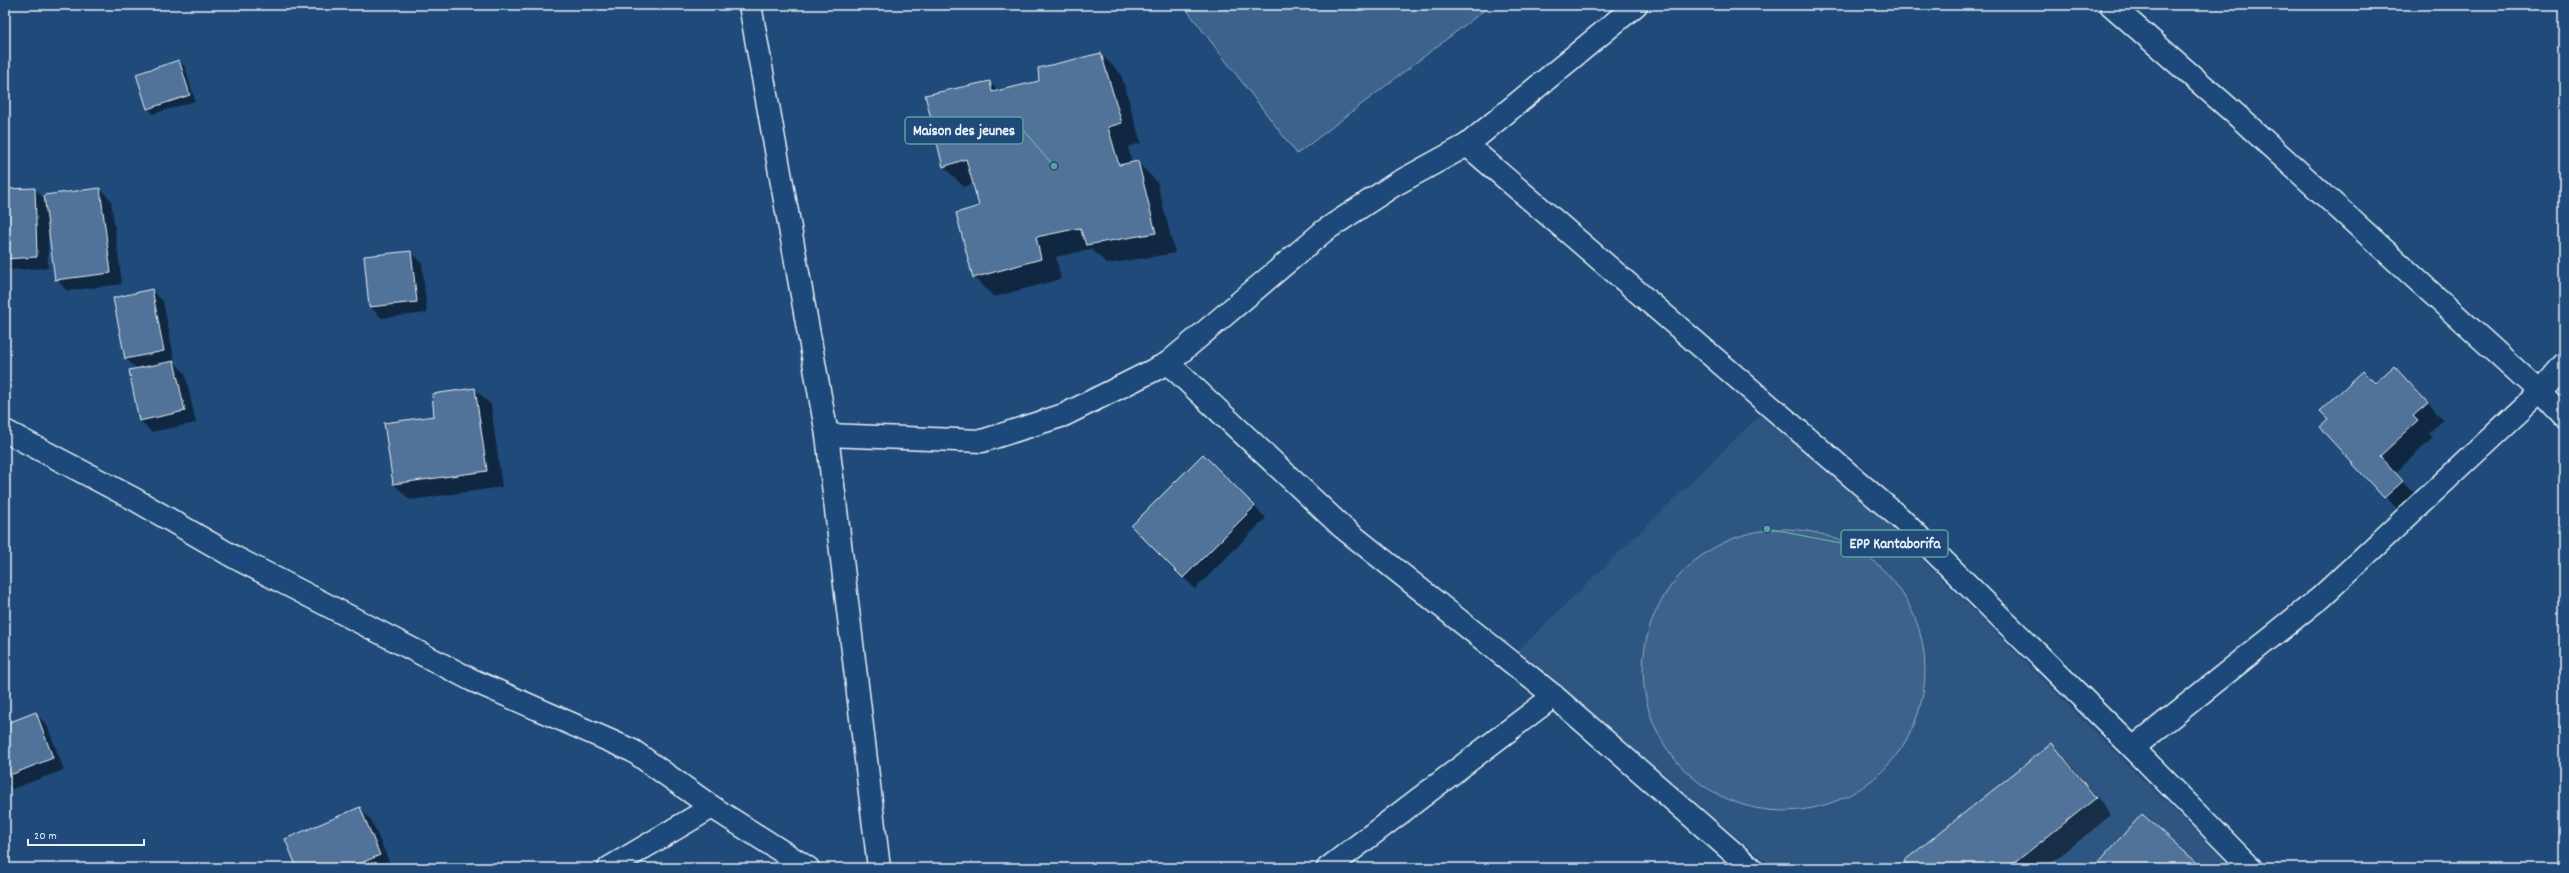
<svg xmlns="http://www.w3.org/2000/svg" width="2569" height="873" font-family="Dekko,sans-serif">
<rect width="100%" height="100%" fill="#1f4a7a"/>
<filter id="ink" filterUnits="userSpaceOnUse"><feTurbulence type="fractalNoise" baseFrequency=".025" numOctaves="2"/><feDisplacementMap in="SourceGraphic" scale="8" xChannelSelector="R" yChannelSelector="G"/><feConvolveMatrix kernelMatrix="1 2 1 2 8 2 1 2 1" color-interpolation-filters="sRGB"/></filter>
<g filter="url(#ink)">
<polygon fill="#2e5683" points="1769,406 2137,774 2234,868 1774,868 1516,653"/>
<g fill="#3c628c" stroke="#92aac2">
<polygon points="1183,5 1491,5 1297,154"/>
<circle cx="1784" cy="670" r="141"/>
</g>
<g fill="#0007">
<polygon points="1101,54 1121,74 1141,143 1128,147 1132,163 1137,162 1157,182 1175,253 1107,264 1092,249 1056,257 1061,279 994,297 974,277 980,207 974,183 964,187 944,167 926,96 990,82 999,92 1040,82"/>
<polygon points="179,61 185,67 195,101 153,114 148,108"/>
<polygon points="35,189 45,199 100,189 111,200 122,284 67,291 56,279 48,223 48,268 7,270 5,268 5,190"/>
<polygon points="411,252 422,263 427,313 382,318 370,307"/>
<polygon points="152,290 163,301 175,363 185,373 196,423 151,432 140,420 137,369 126,359"/>
<polygon points="2410,383 2443,420 2429,433 2433,438 2395,473 2418,497 2401,513 2320,427 2376,384"/>
<polygon points="475,389 491,405 502,487 410,500 394,484 436,417"/>
<polygon points="1203,456 1266,518 1195,589 1133,526"/>
<polygon points="35,713 47,725 64,770 12,789 5,782 5,725"/>
<polygon points="2052,745 2068,761 2111,815 2045,868 1911,868"/>
<polygon points="360,809 371,820 391,866 298,868"/>
<polygon points="2142,815 2201,868 2098,868 2096,866"/>
</g>
<g fill="#517399" stroke="#e8f1f8">
<polygon points="1101,53 1122,123 1108,127 1119,165 1138,161 1156,233 1086,245 1080,228 1036,237 1041,259 973,278 956,213 979,206 966,159 943,167 925,95 990,81 992,92 1039,81 1038,68"/>
<polygon points="179,60 190,95 147,109 136,74"/>
<polygon points="35,188 37,257 5,259 5,189"/>
<polygon points="100,188 111,273 55,280 44,195"/>
<polygon points="411,251 417,302 369,307 364,256"/>
<polygon points="152,289 164,351 125,359 113,298"/>
<polygon points="174,361 185,411 139,421 129,370"/>
<polygon points="2394,366 2428,403 2413,416 2418,421 2380,456 2403,481 2384,498 2319,427 2328,419 2320,411 2363,371 2375,383"/>
<polygon points="475,388 487,471 393,484 384,423 434,416 432,394"/>
<polygon points="1203,454 1255,506 1183,578 1131,526"/>
<polygon points="36,712 53,758 5,777 5,724"/>
<polygon points="2052,743 2096,798 2008,868 1910,868 1904,861"/>
<polygon points="360,807 380,855 350,868 297,868 285,839"/>
<polygon points="2142,814 2203,868 2095,866"/>
</g>
<g fill="none" stroke-linecap="round" stroke-linejoin="round">
<g stroke="#e8f1f8" stroke-width="25">
<g id="street">
<polyline points="750,5 827,435 879,868"/>
<polyline points="2111,5 2232,111 2540,392 2564,417"/>
<polyline points="1467,145 1900,518 2133,748 2251,868"/>
<polyline points="1168,363 1342,527 1554,696 1751,868"/>
<polyline points="5,431 134,499 234,557 472,680 633,751 712,807 808,868"/>
<polyline points="827,435 982,441 1064,415 1168,363 1324,231 1394,185 1467,145 1636,5"/>
<polyline points="2133,748 2321,597 2540,392 2564,364"/>
<polyline points="609,868 712,807"/>
<polyline points="1328,868 1554,696"/>
</g>
</g>
<use href="#street" stroke="#1f4a7a" stroke-width="22"/>
</g>
</g>
<path fill="none" stroke="#5ba19e" stroke-width="1.5" d="M1054 166L1023 130M1767 529L1841 543"/>
<g fill="#5ba19e" stroke="#1f4a7a" stroke-width="1.5">
<circle cx="1054" cy="166" r="4"/>
<circle cx="1767" cy="529" r="4"/>
</g>
<g fill="#1f4a7a" stroke="#5ba19e" stroke-width="1.5">
<rect x="905" y="117" width="118" height="27" rx="4"/>
<rect x="1841" y="530" width="107" height="27" rx="4"/>
</g>
<g font-size="15" text-anchor="middle" font-weight="bold" fill="#e8f1f8">
<text x="964" y="135">Maison des jeunes</text>
<text x="1895" y="548">EPP Kantaborifa</text>
</g>
<rect width="2569" height="873" fill="none" stroke="#1f4a7a" stroke-width="20"/>
<rect x="10" y="10" width="2549" height="853" fill="none" stroke="#e8f1f8" stroke-width="1.5" filter="url(#ink)"/>
<path d="M28 839v6h116v-6" fill="none" stroke="#e8f1f8" stroke-width="2"/>
<text x="34" y="839" font-size="12" fill="#e8f1f8" stroke="#1f4a7a" stroke-width="3" paint-order="stroke">20 m</text>
</svg>
